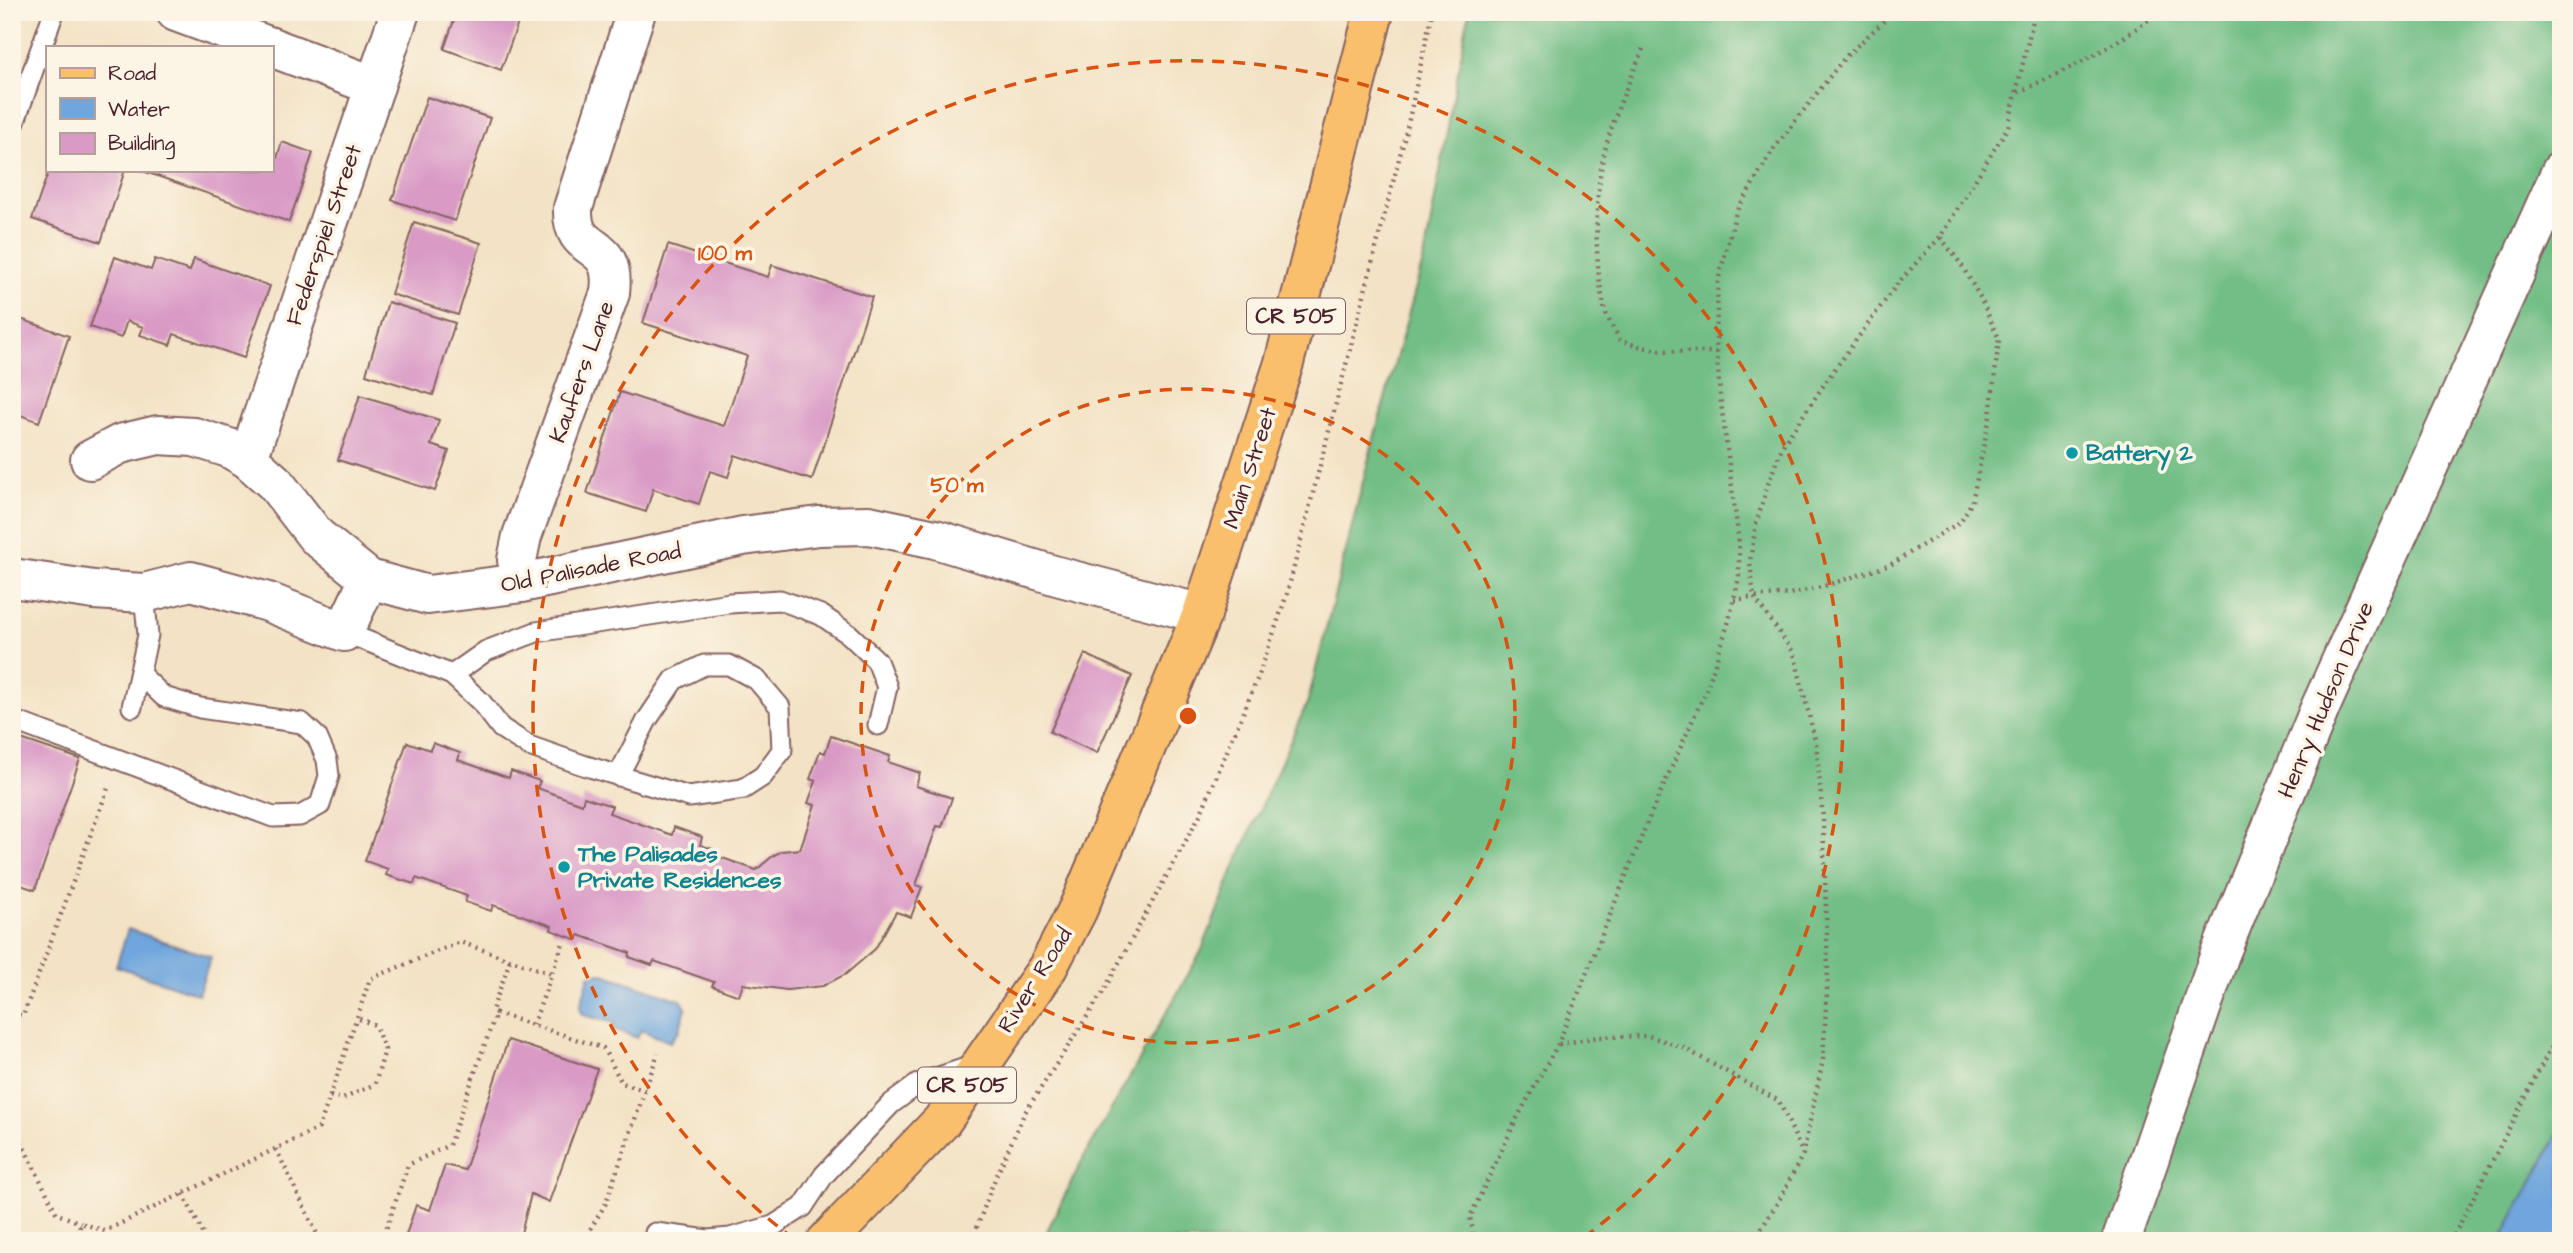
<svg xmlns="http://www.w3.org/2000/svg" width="2573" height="1253" font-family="'Architects Daughter',sans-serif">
<rect width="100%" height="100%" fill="#fcf5e5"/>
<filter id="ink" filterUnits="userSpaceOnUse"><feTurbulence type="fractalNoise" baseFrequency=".0143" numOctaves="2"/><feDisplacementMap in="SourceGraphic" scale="14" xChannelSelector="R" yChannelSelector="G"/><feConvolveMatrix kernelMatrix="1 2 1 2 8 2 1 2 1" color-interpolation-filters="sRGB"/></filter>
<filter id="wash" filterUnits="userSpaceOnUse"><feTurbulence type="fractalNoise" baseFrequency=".00686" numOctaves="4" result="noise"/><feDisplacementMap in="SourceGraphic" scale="28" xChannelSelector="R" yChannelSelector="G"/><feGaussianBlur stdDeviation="1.57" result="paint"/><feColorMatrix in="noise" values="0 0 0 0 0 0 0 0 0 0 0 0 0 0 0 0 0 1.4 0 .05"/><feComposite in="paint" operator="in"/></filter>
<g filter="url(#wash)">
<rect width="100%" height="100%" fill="#f3e2c5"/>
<polygon fill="#72be86" stroke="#5e6e58" stroke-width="2" points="1469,12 2561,12 2561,1215 2548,1241 1042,1241 1084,1157 1201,952 1236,864 1308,701 1372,446 1425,254"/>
<g fill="#6ea6dd" stroke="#5c6284" stroke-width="2">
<polygon points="128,929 211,957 198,994 116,966"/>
<polygon points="600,973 681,1000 686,1008 679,1031 670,1042 641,1030 637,1038 614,1029 615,1023 583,1015 580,1007 589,976"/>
<polygon points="2561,1129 2561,1241 2500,1241"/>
</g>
<g id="blocks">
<g fill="#d99ac6">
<polygon points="457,12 522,12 501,70 444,49"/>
<polygon points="427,97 490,118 455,221 392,200"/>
<polygon points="282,142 313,153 289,222 140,170 271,170 271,156 277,158"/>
<polygon points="49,170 125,170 101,242 32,219"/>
<polygon points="414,222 481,243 458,315 391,294"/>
<polygon points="668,245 768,277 772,265 872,297 812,480 735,455 728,477 710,471 699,504 653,489 646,512 587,493 620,392 724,426 747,356 643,323"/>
<polygon points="115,257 151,270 155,259 190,271 194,259 270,286 244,358 174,334 170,345 140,335 143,327 127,321 121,338 90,327"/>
<polygon points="388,302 455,323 433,395 366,374"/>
<polygon points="15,317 69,336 39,422 12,412 12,324"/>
<polygon points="360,395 439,420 431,445 449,451 435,491 338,460"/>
<polygon points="1085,654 1132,676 1097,753 1050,732"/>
<polygon points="12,736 80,759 35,890 12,882"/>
<polygon points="831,736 890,756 888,762 920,773 916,786 952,798 942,827 937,826 916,885 922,887 911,917 896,912 875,949 846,974 823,986 787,990 743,984 739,996 712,986 714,982 654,961 652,965 629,957 630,953 579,935 577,940 551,930 552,926 493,905 491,911 465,902 467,896 416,878 414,884 386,875 388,869 365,861 407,742 430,750 433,743 460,753 458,760 509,778 511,771 540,781 537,788 582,804 584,797 612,806 609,813 672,835 674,827 702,837 700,845 715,850 714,855 756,870 774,855 782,851 800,849 815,805 808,803 816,781 810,779 820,751 825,753"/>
<polygon points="508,1040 597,1069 549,1202 531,1194 519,1241 504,1236 503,1241 404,1241 416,1205 430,1210 445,1165 465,1170"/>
</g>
</g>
</g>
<g filter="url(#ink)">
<use href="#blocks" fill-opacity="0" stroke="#856361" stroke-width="2"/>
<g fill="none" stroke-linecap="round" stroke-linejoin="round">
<g stroke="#856361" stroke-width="23">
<g id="service">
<polyline points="12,129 54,12"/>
<polyline points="344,632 452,675 481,702 501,728 529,746 583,765 689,797 743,789 763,776 782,750 780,707 757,680 729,665 704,665 674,680 647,720 618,776"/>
<polyline points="452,675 486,651 536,632 730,603 780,600 821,615 850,635 877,661 887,687 878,725"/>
<polyline points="132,707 148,635 144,593"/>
<polyline points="12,720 273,817 300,816 320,805 329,776 327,760 317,737 302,723 200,708 164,697 140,674"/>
<polyline points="655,1233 708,1240 730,1238 773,1226 803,1207 824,1175 891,1104 918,1084 975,1065"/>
</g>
</g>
<g stroke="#856361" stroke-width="42">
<g id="minor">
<polyline points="176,12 271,47"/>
<polyline points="271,47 375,86"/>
<polyline points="248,459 400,12"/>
<polyline points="90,460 120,444 158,435 194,437 229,448 248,459 275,483 316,536 369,579 428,595 522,583 743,536 819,526 869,525 935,539 1057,576 1202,614"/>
<polyline points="12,578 94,590 144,593 191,581 268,602 344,632 369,579"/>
<path d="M522,583L517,560L522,536L610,293C617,234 571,260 573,208L636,12"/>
<polyline points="2121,1241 2220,954 2320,708 2561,171"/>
</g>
</g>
<g stroke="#856361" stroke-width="42">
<polyline id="primary" points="827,1241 942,1121 1048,967 1078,909 1202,614 1284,363 1374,12"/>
</g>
<g stroke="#856361" stroke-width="4.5" stroke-dasharray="2 5" stroke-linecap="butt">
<path d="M1643,49C1629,82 1614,115 1605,150C1594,192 1594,264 1604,306C1606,318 1615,330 1620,340C1653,353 1682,352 1716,352"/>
<path d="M2018,92C2068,70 2116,46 2159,12"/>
<polyline points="1940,237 1898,283 1832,373 1783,445 1769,481 1756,524 1750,561 1754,597 1789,594 1821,587 1890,565 1960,522 1972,502 1990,416 1999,339 1981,299 1961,264 1940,237 2008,127 2035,12"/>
<polyline points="1734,600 1754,597 1794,653 1816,744 1823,818 1828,970 1823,1060 1803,1154 1781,1197 1758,1234 1751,1241"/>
<polyline points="12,1013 23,1016 108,788"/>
<polyline points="496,1013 492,1011 510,960"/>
<polyline points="533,1025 563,943"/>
<polyline points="1559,1044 1598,1037 1649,1036 1684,1048 1779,1101 1803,1154"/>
<polyline points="330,1096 343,1099 375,1084 385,1050 375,1025 357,1018"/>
<polyline points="12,1123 57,1214 81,1223"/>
<polyline points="276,1149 319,1238 327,1241"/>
<polyline points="183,1194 207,1241"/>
<polyline points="12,1231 41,1241"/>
<polyline points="75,1241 81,1223 105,1231 319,1128 370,979 460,942 552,974"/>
<polyline points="382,1241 408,1165 449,1145 496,1013 603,1048 622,1083 645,1090"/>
<polyline points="583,1241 605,1205 658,1053"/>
<polyline points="972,1241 992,1186 1024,1114 1103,992 1201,813 1259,675 1287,594 1408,124 1432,12"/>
<polyline points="1475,1241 1470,1217 1516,1120 1558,1044 1650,816 1707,688 1728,624 1739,578 1739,542 1720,395 1716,342 1718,281 1736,212 1773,150 1845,57 1894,12"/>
<polyline points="2451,1241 2561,1028"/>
</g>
<use href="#service" stroke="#fff" stroke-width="19"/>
<use href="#minor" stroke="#fff" stroke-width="38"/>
<use href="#primary" stroke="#f9bf6d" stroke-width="38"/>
</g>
</g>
<g fill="none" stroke="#d8530f" stroke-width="3.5" stroke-dasharray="12 9">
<circle cx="1188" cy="716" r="327"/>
<path d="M794 1239A655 655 0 1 1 1582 1239"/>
</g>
<g fill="#0f9aa8" stroke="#fcf5e5" stroke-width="2.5">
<circle cx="2072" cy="453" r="7"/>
<circle cx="564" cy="867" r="7"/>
</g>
<g text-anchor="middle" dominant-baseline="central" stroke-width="7" stroke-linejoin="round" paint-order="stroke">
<g fill="#fcf5e5" stroke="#7f5f63" stroke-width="2">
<rect x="1247" y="298.5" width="98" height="35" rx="5"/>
<rect x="918" y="1067.5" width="98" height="35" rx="5"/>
</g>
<g font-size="21" font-weight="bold" fill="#4a1f2b">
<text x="1296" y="316">CR 505</text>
<text x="967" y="1085">CR 505</text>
</g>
<g font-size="23" fill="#4a1f2b" stroke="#fcf5e5">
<text transform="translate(324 235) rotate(-71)">Federspiel Street</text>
<text transform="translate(582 372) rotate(-70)">Kaufers Lane</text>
<text transform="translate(1250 468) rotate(-72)">Main Street</text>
<text transform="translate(591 568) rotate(-11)">Old Palisade Road</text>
<text transform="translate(2326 700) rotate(-67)">Henry Hudson Drive</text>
<text transform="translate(1035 980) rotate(-58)">River Road</text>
</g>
<g font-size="23" font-weight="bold" fill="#0d838f" stroke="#fcf5e5" text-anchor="start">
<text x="2086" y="453">Battery 2</text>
<text x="578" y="854">The Palisades<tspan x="578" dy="26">Private Residences</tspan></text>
</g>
</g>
<circle cx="1188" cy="716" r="10" fill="#d8530f" stroke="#fcf5e5" stroke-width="3.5"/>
<g font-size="21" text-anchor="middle" font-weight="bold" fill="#d8530f" stroke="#fcf5e5" stroke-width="7" stroke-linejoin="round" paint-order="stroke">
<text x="725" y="260">100 m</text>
<text x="957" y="492">50 m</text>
</g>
<rect width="2573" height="1253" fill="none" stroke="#fcf5e5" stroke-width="42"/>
<rect x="46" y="46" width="228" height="126" fill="#fcf5e5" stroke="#b59f9b" stroke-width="2"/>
<rect x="60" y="68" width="35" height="10" fill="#f9bf6d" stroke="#b59f9b" stroke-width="2"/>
<text x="108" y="80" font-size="21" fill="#4a1f2b">Road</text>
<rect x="60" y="98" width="35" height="21" fill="#6ea6dd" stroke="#b59f9b" stroke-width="2"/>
<text x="108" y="116" font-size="21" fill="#4a1f2b">Water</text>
<rect x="60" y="133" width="35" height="21" fill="#d99ac6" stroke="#b59f9b" stroke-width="2"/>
<text x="108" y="150" font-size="21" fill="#4a1f2b">Building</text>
</svg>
